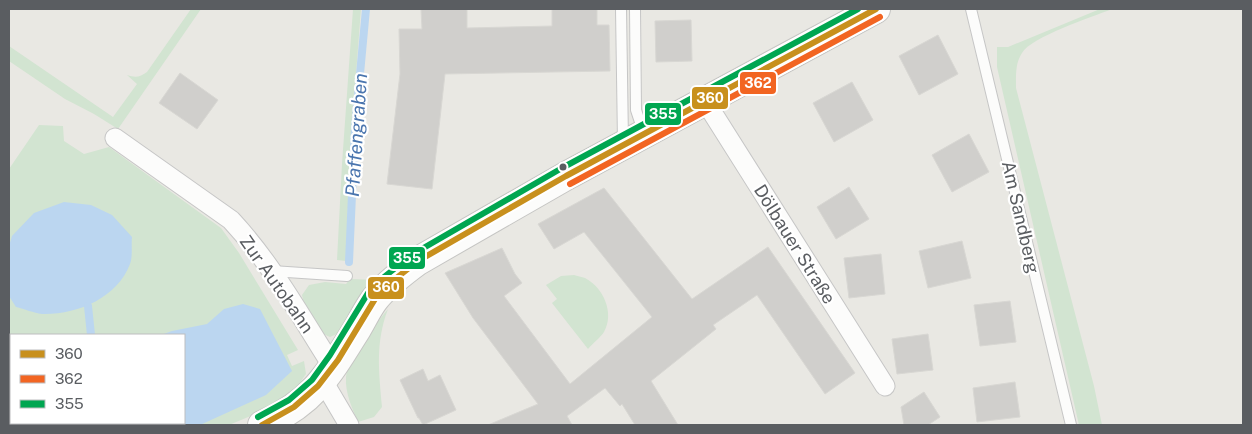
<svg xmlns="http://www.w3.org/2000/svg" width="1252" height="434" font-family="'Public Sans',sans-serif">
<rect width="100%" height="100%" fill="#e9e8e3"/>
<g fill="#d2e4d1" fill-rule="evenodd">
<path d="M191,9H201L118,129L94,114L65,99L9,61V46L113,117L137,84L127,75C136,78 140,77 147,72Z"/>
<polygon points="353,9 361,9 350,152 346,261 337,260 342,164"/>
<path d="M1100,9H1112C1092,17 1031,37 1022,53C1015,64 1016,75 1016,88L1094,386L1102,425H1079L997,67V47H1008Z"/>
<path d="M39,125L63,126L64,141L84,154L109,147L221,228L239,253L298,350L287,355L292,366L304,361L306,374L294,391L265,410L229,425H9V169ZM11,335H184V423H11Z"/>
<path d="M574,275C577,276 582,277 585,278C603,287 615,313 604,332C600,338 593,343 588,349L552,303L557,299L546,285L561,276Z"/>
<path d="M350,279L379,280L339,333L330,337C315,331 305,311 302,295L309,285L325,282L346,284Z"/>
<path d="M388,309C375,343 379,372 382,407L374,417L358,422C352,408 345,393 346,377C347,361 377,322 388,309Z"/>
</g>
<g fill="#bbd6f0">
<path d="M64,202L91,205L112,215L132,237C131,245 133,256 130,264C117,298 77,315 42,314C34,313 24,309 16,307L9,296V246L12,236L34,213Z"/>
<polygon points="243,304 260,309 292,371 266,395 200,425 9,425 9,404 11,403 11,423 184,423 184,335 161,335 172,331 207,324 224,309"/>
</g>
<g fill="none" stroke-linecap="round" stroke-linejoin="round">
<g stroke="#bbd6f0" stroke-width="8">
<polyline points="349,262 355,128 366,9"/>
<polyline points="88,306 91,335"/>
</g>
</g>
<g fill="#d0cfcc" stroke="#d8d7d3">
<polygon points="421,9 467,9 467,28 552,26 552,9 597,9 597,25 609,25 610,71 445,74 432,189 387,184 400,74 399,29 422,29"/>
<polygon points="691,20 692,61 656,62 655,21"/>
<polygon points="938,35 958,74 919,95 899,56"/>
<polygon points="180,73 218,100 197,129 159,103"/>
<polygon points="852,82 873,120 834,142 813,103"/>
<polygon points="969,134 989,172 952,192 932,155"/>
<polygon points="849,187 869,219 836,239 817,207"/>
<polygon points="604,188 692,299 768,247 855,373 825,394 757,295 713,325 716,329 651,381 678,425 635,425 622,404 620,406 605,388 567,416 572,425 488,425 538,404 473,318 445,273 502,248 515,274 522,283 504,296 570,384 652,317 584,232 554,249 538,224"/>
<polygon points="962,241 971,278 928,288 919,251"/>
<polygon points="881,254 885,294 849,298 844,258"/>
<polygon points="1010,301 1016,342 980,346 974,305"/>
<polygon points="928,334 933,370 897,374 892,339"/>
<polygon points="423,369 428,381 440,375 456,410 423,425 419,418 418,418 400,380"/>
<polygon points="1015,382 1020,417 977,422 973,388"/>
<polygon points="924,392 940,417 928,425 904,425 901,407"/>
</g>
<g fill="none" stroke-linecap="round" stroke-linejoin="round">
<g stroke="#c6c6c6" stroke-width="12">
<g id="lane">
<polyline points="621,9 623,142"/>
<polyline points="635,9 636,110 644,134"/>
<polyline points="971,9 1071,425"/>
<polyline points="272,271 347,276"/>
</g>
</g>
<g stroke="#c6c6c6" stroke-width="21">
<g id="street">
<polyline points="705,101 885,386"/>
<path d="M115,138L231,220C272,264 301,317 333,367"/>
<polyline points="323,381 349,425"/>
</g>
</g>
<g stroke="#c5c5c3" stroke-width="30">
<path id="secondary" d="M262,425C313,403 329,374 357,329C363,319 368,308 375,299C387,284 403,272 418,261L566,176L876,9"/>
</g>
<use href="#lane" stroke="#fcfcfb" stroke-width="10"/>
<use href="#street" stroke="#fcfcfb" stroke-width="19"/>
<use href="#secondary" stroke="#fcfcfb" stroke-width="28"/>
<g stroke="#fff" stroke-width="10">
<polyline id="bus-1" points="262,425 294,407 318,386 338,360 375,299 390,283 418,261 566,176 876,9"/>
</g>
<g stroke="#fff" stroke-width="10">
<polyline id="bus-2" points="570,184 880,17"/>
</g>
<g stroke="#fff" stroke-width="10">
<polyline id="bus-3" points="258,417 289,400 312,380 330,355 368,293 384,277 413,254 562,168 858,9"/>
</g>
<use href="#bus-1" stroke="#c8901d" stroke-width="6"/>
<use href="#bus-2" stroke="#f26522" stroke-width="6"/>
<use href="#bus-3" stroke="#00a651" stroke-width="6"/>
</g>
<circle fill="#5a5d61" stroke="#fff" stroke-width="2" cx="563" cy="167" r="4.5"/>
<g text-anchor="middle" dominant-baseline="central" stroke-width="4.5" stroke-linejoin="round" paint-order="stroke">
<g font-size="18" fill="#5a5d61" stroke="#fff">
<text transform="translate(1021 217) rotate(77)">Am Sandberg</text>
<text transform="translate(795 244) rotate(58)">Dölbauer Straße</text>
<text transform="translate(277 284) rotate(55)">Zur Autobahn</text>
</g>
<g font-size="19" font-style="italic" fill="#4a75ae" stroke="#fff">
<text transform="translate(356 135) rotate(-86)">Pfaffengraben</text>
</g>
</g>
<g stroke="#fff" stroke-width="2">
<rect x="739" y="71" width="38" height="24" rx="5" fill="#f26522"/>
<rect x="691" y="86" width="38" height="24" rx="5" fill="#c8901d"/>
<rect x="644" y="102" width="38" height="24" rx="5" fill="#00a651"/>
<rect x="388" y="246" width="38" height="24" rx="5" fill="#00a651"/>
<rect x="367" y="276" width="38" height="24" rx="5" fill="#c8901d"/>
</g>
<g font-size="14" text-anchor="middle" font-weight="bold" fill="#fff">
<text x="758" y="88">362</text>
<text x="710" y="103">360</text>
<text x="663" y="119">355</text>
<text x="407" y="263">355</text>
<text x="386" y="292">360</text>
</g>
<rect width="1252" height="434" fill="none" stroke="#5a5d61" stroke-width="20"/>
<rect x="10" y="334" width="175" height="90" fill="#ffffff" stroke="#bdbec0"/>
<rect x="20" y="350" width="25" height="8" fill="#c8901d" stroke="#bdbec0"/>
<text x="55" y="359" font-size="15" fill="#5a5d61">360</text>
<rect x="20" y="375" width="25" height="8" fill="#f26522" stroke="#bdbec0"/>
<text x="55" y="384" font-size="15" fill="#5a5d61">362</text>
<rect x="20" y="400" width="25" height="8" fill="#00a651" stroke="#bdbec0"/>
<text x="55" y="409" font-size="15" fill="#5a5d61">355</text>
</svg>
